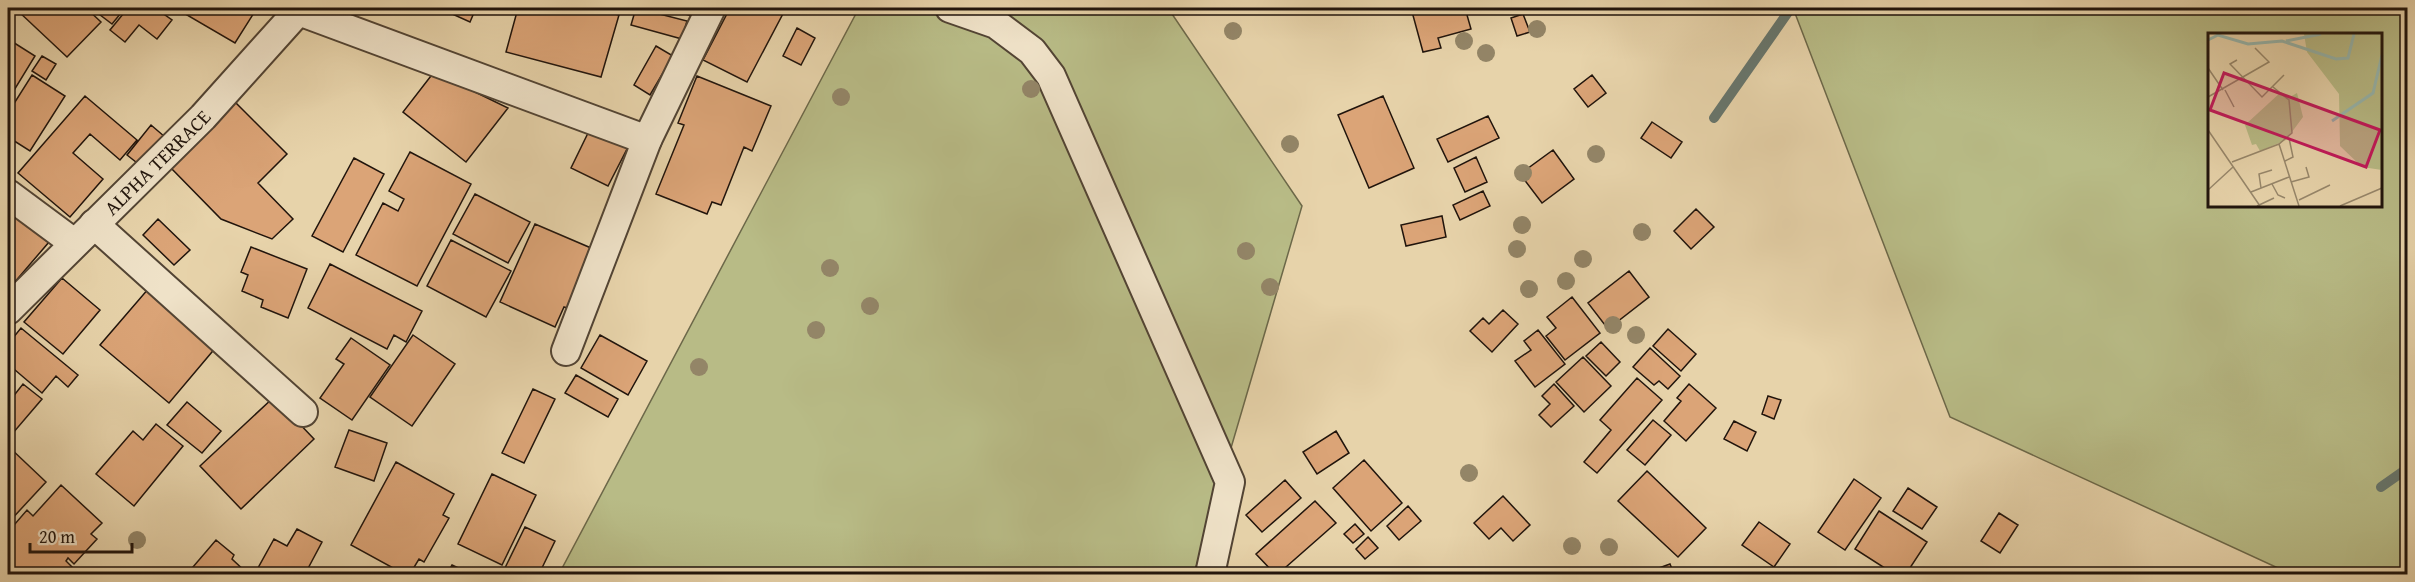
<svg xmlns="http://www.w3.org/2000/svg" width="2415" height="582" viewBox="0 0 2415 582" font-family="'Gentium Book Plus',serif">
  <style>
    .green { fill: #b8bb86; stroke: #6c6849; stroke-width: 1.5; fill-rule: evenodd }
    .lines { fill: none; stroke-linecap: round; stroke-linejoin: round }
    .stream { stroke: #67766d; stroke-width: 10 }
    .building { fill: #dba477; stroke: #20140c; stroke-width: 1.5 }
    .minor-casing { stroke: #524434; stroke-width: 32 }
    .minor { stroke: #efe2c8; stroke-width: 28 }
    .tree { fill: #938567 }
    .labels { text-anchor: middle; stroke-width: 4.5; stroke-linejoin: round; paint-order: stroke }
    .street-label { font-size: 20px; fill: #20140c; stroke: #efe2c8 }
    .inset-river { fill: none; stroke: #97b7ae; stroke-width: 3 }
    .inset-road { fill: none; stroke: #97876b; stroke-width: 1.5 }
    .view { fill: #c2185b; fill-opacity: 0.15; stroke: #c2185b; stroke-width: 3 }
    .inset-edge { fill: none; stroke: #20140c; stroke-width: 3 }
  </style>
  <rect width="100%" height="100%" fill="#e7d3aa"/>
  <filter id="stains"><feTurbulence type="fractalNoise" baseFrequency=".00333" numOctaves="4"/><feColorMatrix values="0 0 0 0 .2 0 0 0 0 .09 0 0 0 0 .02 0 0 0 .5 -.17"/></filter>
  <radialGradient id="worn" r=".72"><stop offset=".6" stop-color="#630" stop-opacity="0"/><stop offset="1" stop-color="#630" stop-opacity=".3"/></radialGradient>
  <!-- green -->
  <path class="green" d="M859,8H1168L1302,206L1194,574H559Z
    M1793,8H2407V574H2291L1950,417ZM2210,34H2380V206H2210Z"/>
  <g class="lines">
    <!-- stream -->
    <path class="stream" d="M1714,118L1791,8
      M2381,487L2408,468"/>
  </g>
  <!-- building -->
  <path class="building" d="M8,8H86L101,22L67,57L18,11L12,17L8,13Z
    M91,8H115L121,13L112,24Z
    M128,8H155L172,20L157,39L139,25L125,42L110,30Z
    M175,8H257L235,43Z
    M439,8H476L470,22Z
    M518,8H592L619,15L601,77L506,52Z
    M636,8L687,21L682,39L631,25Z
    M662,8H695L693,16Z
    M730,8H786L747,82L703,60Z
    M1411,8H1465L1471,29L1438,38L1441,48L1423,52Z
    M1523,14L1530,32L1517,36L1511,18Z
    M797,28L815,38L801,65L783,56Z
    M8,39L35,56L13,92L8,89Z
    M656,46L673,56L650,95L634,85Z
    M42,56L56,64L46,80L32,71Z
    M434,72L508,108L466,162L403,112Z
    M32,75L65,96L30,151L8,137V113Z
    M1592,75L1606,93L1588,107L1574,89Z
    M697,76L771,106L752,151L744,147L721,205L712,202L707,214L656,194L684,125L678,123Z
    M85,96L137,140L120,160L90,134L73,153L103,179L70,217L18,173Z
    M1383,96L1414,168L1369,188L1338,115Z
    M235,102L287,154L258,183L293,219L272,239L221,219L170,167Z
    M1488,116L1499,138L1448,162L1437,139Z
    M1652,122L1682,142L1671,158L1641,138Z
    M151,125L165,137L141,166L127,155Z
    M590,129L628,147L608,186L571,168Z
    M1553,150L1574,179L1542,203L1520,174Z
    M410,152L471,184L417,286L356,255L383,203L398,211L404,199L389,191Z
    M1476,157L1487,182L1465,192L1454,168Z
    M354,158L384,174L343,252L312,236Z
    M1483,191L1490,206L1460,220L1453,205Z
    M475,194L530,222L508,263L453,234Z
    M8,209L49,242L8,290Z
    M1696,209L1714,227L1691,249L1674,231Z
    M1442,216L1446,237L1406,246L1401,225Z
    M158,219L190,250L174,265L143,235Z
    M535,224L591,248L585,260L591,263L570,309L564,307L555,327L500,302Z
    M451,240L511,271L486,317L427,286Z
    M251,247L307,269L288,318L261,307L263,300L242,291L248,275L241,272Z
    M330,264L422,311L406,342L394,335L387,349L308,308Z
    M1629,271L1649,297L1608,329L1588,303Z
    M62,278L100,310L63,354L24,322Z
    M149,288L217,346L169,403L100,345Z
    M1572,297L1600,333L1565,360L1546,336L1556,328L1547,317Z
    M1503,310L1518,324L1492,352L1470,331L1483,318L1489,324Z
    M21,328L78,375L68,387L56,376L42,393L8,364V344Z
    M1668,329L1696,354L1681,371L1653,346Z
    M1538,330L1565,364L1535,387L1515,361L1531,350L1524,341Z
    M413,335L455,364L412,426L370,397Z
    M600,335L647,361L628,395L581,368Z
    M351,338L390,365L352,420L320,398L344,364L336,359Z
    M1601,342L1620,362L1606,376L1586,356Z
    M1650,348L1680,376L1668,389L1659,381L1654,385L1633,367Z
    M1583,357L1611,386L1584,412L1556,382Z
    M576,375L618,399L608,417L565,393Z
    M1637,378L1662,400L1597,473L1584,462L1611,430L1600,420Z
    M23,384L42,399L13,433L8,428V403Z
    M1554,384L1574,406L1551,427L1539,415L1550,404L1542,396Z
    M1689,384L1716,408L1686,441L1664,421L1681,401L1677,398Z
    M533,389L555,399L524,463L502,453Z
    M1768,396L1781,400L1774,419L1762,414Z
    M274,397L314,439L241,509L200,466Z
    M187,402L221,431L202,453L167,425Z
    M1653,420L1671,435L1645,465L1627,450Z
    M1734,421L1756,432L1747,451L1724,439Z
    M156,424L183,446L134,506L96,474L133,431L143,440Z
    M349,430L387,443L374,481L335,467Z
    M1336,431L1349,453L1317,474L1303,452Z
    M8,446L46,482L8,523Z
    M1364,460L1402,503L1371,531L1333,488Z
    M396,462L454,494L443,515L449,518L424,562L419,559L410,574H404L351,545Z
    M1647,471L1706,528L1678,557L1618,501Z
    M492,474L536,495L502,565L458,544Z
    M1854,479L1881,498L1845,550L1818,532Z
    M1285,480L1301,498L1262,532L1246,515Z
    M61,485L102,523L91,534L97,539L74,564L68,558L66,561L79,574H20L8,563V532L27,510L33,516Z
    M1908,488L1937,507L1922,529L1893,511Z
    M1503,496L1530,525L1513,541L1501,528L1489,539L1474,523Z
    M1315,501L1336,523L1278,574H1275L1256,554Z
    M1408,506L1421,521L1399,540L1387,526Z
    M1879,511L1927,542L1906,574H1894L1855,549Z
    M1999,513L2018,525L2000,553L1981,541Z
    M1759,522L1790,544L1774,567L1742,545Z
    M1355,524L1364,534L1353,543L1344,534Z
    M525,527L555,541L539,574H502Z
    M297,529L322,542L305,574H272L258,568L274,539L287,546Z
    M1368,537L1378,548L1365,559L1356,549Z
    M216,540L234,555L232,559L248,574H187Z
    M1670,564L1674,574H1649L1648,572Z
    M452,565L471,574H447Z"/>
  <g class="lines">
    <defs>
      <g id="minor">
        <path d="M291,8L647,140L711,8"/>
        <path d="M950,8L996,24L1032,51L1051,76L1230,482L1210,574"/>
        <path d="M8,194L74,243"/>
        <path d="M94,224L303,412"/>
        <path id="s1" d="M8,310L203,117L301,8"/>
        <path d="M566,351L647,140"/>
      </g>
    </defs>
    <!-- minor casing -->
    <use href="#minor" class="minor-casing"/>
    <!-- minor -->
    <use href="#minor" class="minor"/>
  </g>
  <!-- trees -->
  <g class="tree">
    <circle cx="1537" cy="29" r="9"/>
    <circle cx="1233" cy="31" r="9"/>
    <circle cx="1464" cy="41" r="9"/>
    <circle cx="1486" cy="53" r="9"/>
    <circle cx="1031" cy="89" r="9"/>
    <circle cx="841" cy="97" r="9"/>
    <circle cx="1290" cy="144" r="9"/>
    <circle cx="1596" cy="154" r="9"/>
    <circle cx="1523" cy="173" r="9"/>
    <circle cx="1522" cy="225" r="9"/>
    <circle cx="1642" cy="232" r="9"/>
    <circle cx="1517" cy="249" r="9"/>
    <circle cx="1246" cy="251" r="9"/>
    <circle cx="1583" cy="259" r="9"/>
    <circle cx="830" cy="268" r="9"/>
    <circle cx="1566" cy="281" r="9"/>
    <circle cx="1270" cy="287" r="9"/>
    <circle cx="1529" cy="289" r="9"/>
    <circle cx="870" cy="306" r="9"/>
    <circle cx="1613" cy="325" r="9"/>
    <circle cx="816" cy="330" r="9"/>
    <circle cx="1636" cy="335" r="9"/>
    <circle cx="699" cy="367" r="9"/>
    <circle cx="1469" cy="473" r="9"/>
    <circle cx="137" cy="540" r="9"/>
    <circle cx="1572" cy="546" r="9"/>
    <circle cx="1609" cy="547" r="9"/>
  </g>
  <g class="labels">
    <!-- street labels -->
    <g class="street-label">
      <text dy="7" stroke="none"><textPath href="#s1" startOffset="210">ALPHA TERRACE</textPath></text>
    </g>
  </g>
  <!-- overview -->
  <g transform="translate(2208 33)">
    <rect width="174" height="174" fill="#e7d3aa"/>
    <path d="M96,1H174V137L154,134L132,113L131,61L99,19ZM73,59L82,64L89,60L95,84L78,107L52,118L48,111L44,112L37,92Z" fill="#b8bb86"/>
    <path class="inset-river" d="M0,7L10,2L40,11L74,8L128,26L140,25L146,1M78,8L113,1M124,88L165,60L174,22"/>
    <path class="inset-road" d="M29,27L22,31L54,64L76,42M0,35L15,57M17,57L26,74M0,64L61,29L47,15M0,97L52,173M71,111L91,173M77,128L85,124L81,105M24,129L71,111L84,100L81,67L65,54M83,149L101,144L98,134M64,151L70,162L77,165M53,155L51,141L64,137M0,157L25,134M43,159L81,144M91,167L122,152M49,173L66,165M132,173L174,155"/>
    <path class="view" d="M16,40L172,97L158,134L2,77Z"/>
    <rect width="174" height="174" class="inset-edge"/>
  </g>
  <!-- margin -->
  <rect width="2415" height="582" fill="none" stroke="#e7d3aa" stroke-width="30"/>
  <rect x="9" y="9" width="2397" height="564" fill="none" stroke="#20140c" stroke-width="3"/>
  <rect x="15" y="15" width="2385" height="552" fill="none" stroke="#20140c" stroke-width="1.5"/>
  <!-- scale -->
  <path d="M30 543v9h102v-9" fill="none" stroke="#20140c" stroke-width="3"/>
  <text x="39" y="543" font-size="18" fill="#20140c" stroke="#efe2c8" stroke-width="4.5" paint-order="stroke">20 m</text>
  <rect width="100%" height="100%" filter="url(#stains)"/>
  <rect width="100%" height="100%" fill="url(#worn)"/>
</svg>
